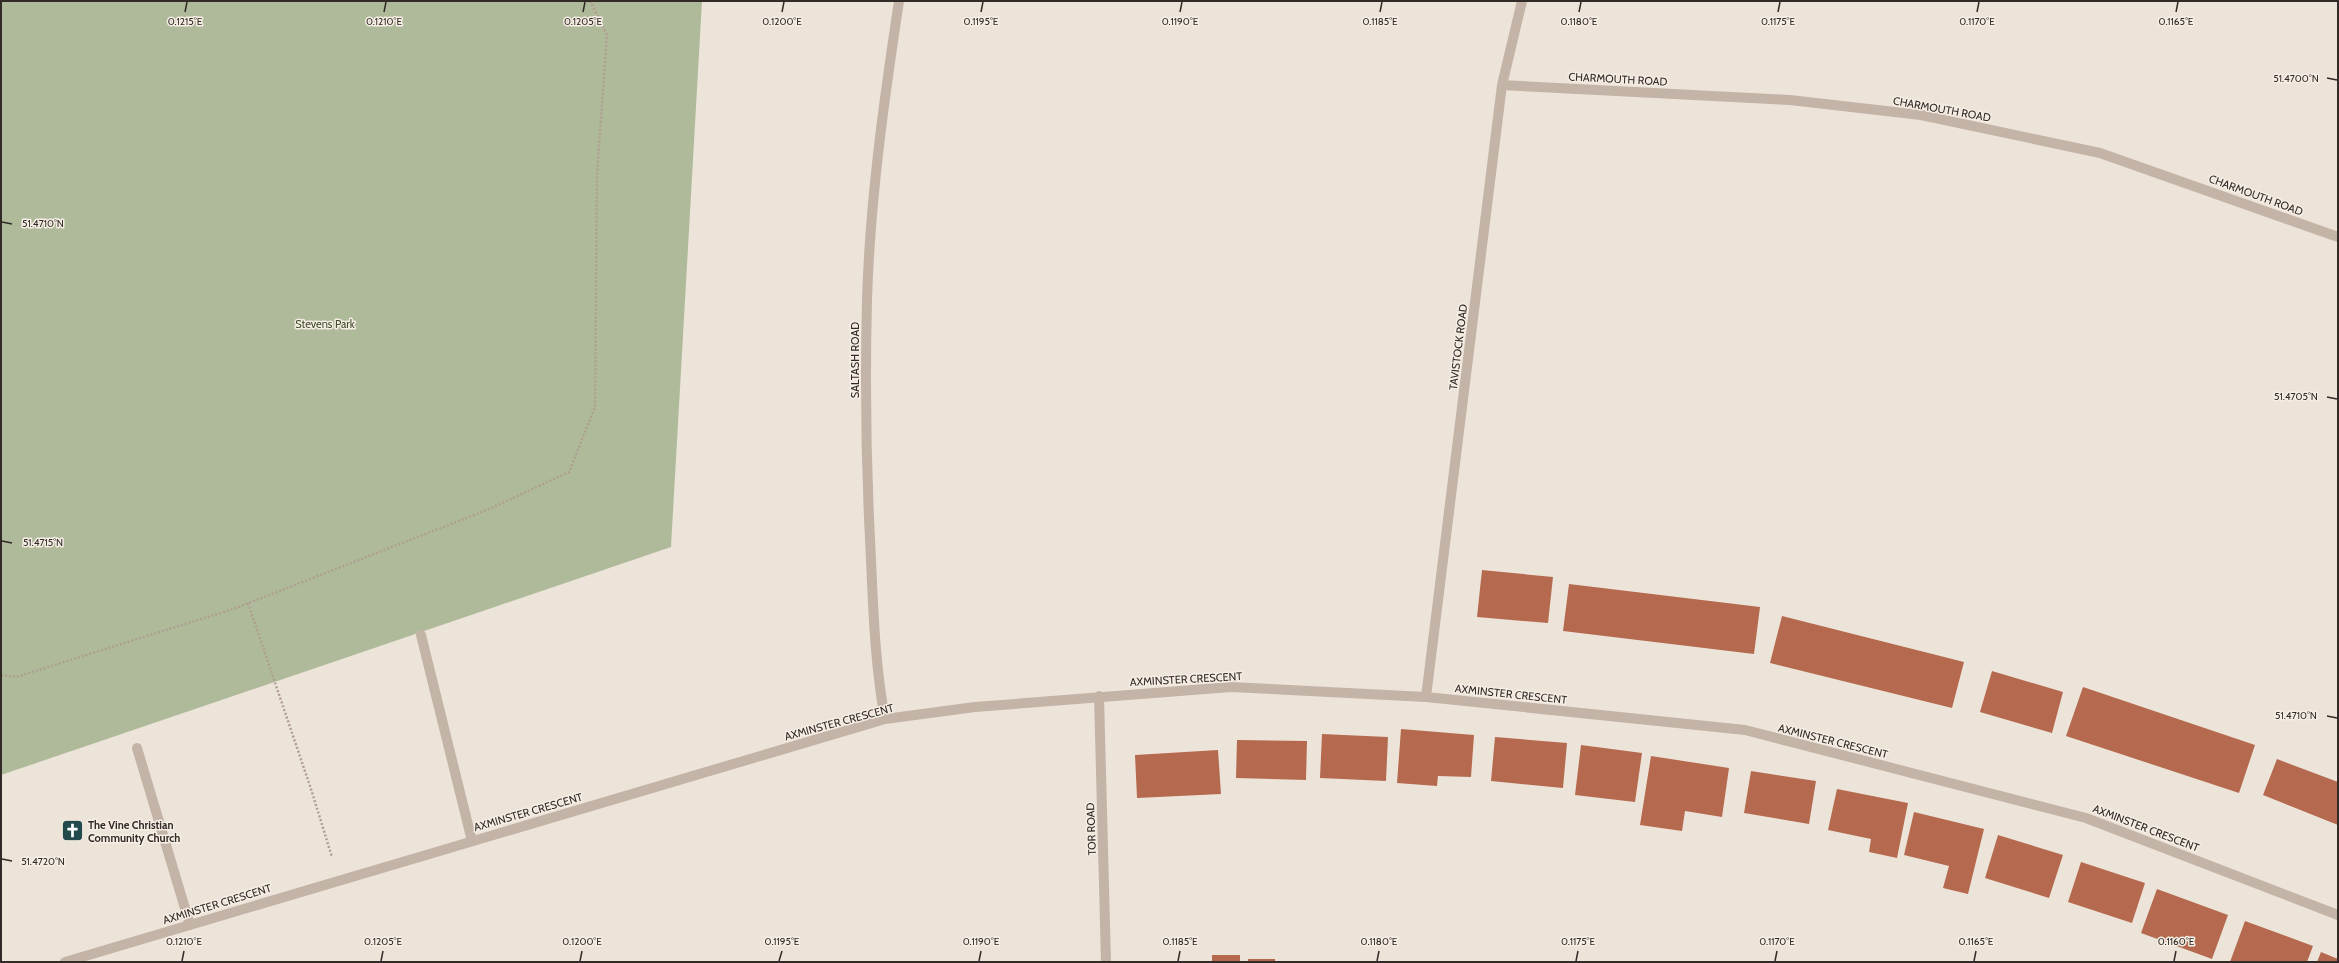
<svg xmlns="http://www.w3.org/2000/svg" width="2339" height="963" viewBox="0 0 2339 963" font-family="Cabin,sans-serif">
  <style>
    .green { fill: #afba9b }
    .building { fill: #b56a4f }
    .lines { fill: none; stroke-linecap: round; stroke-linejoin: round }
    .path { stroke: #af9f91; stroke-width: 2.5; stroke-dasharray: 2 2; stroke-linecap: butt }
    .lane { stroke: #c3b4a7; stroke-width: 10 }
    .street { stroke: #c3b4a7; stroke-width: 10 }
    .ticks { fill: none; stroke: #312a26; stroke-width: 1.5 }
    .labels { text-anchor: middle; stroke-width: 3; stroke-linejoin: round; paint-order: stroke }
    .street-label { font-size: 11px; fill: #312a26; stroke: #f6eee4 }
    .park-label { font-size: 11px; fill: #404c2d; stroke: #f6eee4 }
    .poi-label { font-size: 11px; font-weight: bold; fill: #312a26; stroke: #f6eee4; text-anchor: start }
    .ticks-label { font-size: 10px; text-anchor: middle; fill: #312a26; stroke: #f6eee4; stroke-width: 3; stroke-linejoin: round; paint-order: stroke }
  </style>
  <rect width="100%" height="100%" fill="#ede4d9"/>
  <!-- green -->
  <path class="green" d="M1,1H702L671,547L1,775Z"/>
  <!-- building -->
  <path class="building" d="M1482,570L1553,577L1548,623L1477,617Z
    M1569,584L1760,607L1754,654L1563,631Z
    M1782,616L1964,662L1952,708L1770,663Z
    M1992,671L2063,692L2052,733L1980,712Z
    M2083,687L2255,745L2239,793L2066,736Z
    M1401,729L1474,735L1471,777L1438,776L1437,786L1397,783Z
    M1322,734L1388,737L1386,781L1320,778Z
    M1495,737L1567,743L1563,788L1491,781Z
    M1237,740L1307,741L1306,780L1236,778Z
    M1581,745L1642,753L1635,802L1575,795Z
    M1218,750L1221,794L1137,798L1135,755Z
    M1651,756L1729,768L1722,817L1685,811L1682,831L1640,825Z
    M2277,759L2338,782V825L2263,795Z
    M1751,771L1816,781L1809,824L1744,813Z
    M1837,789L1908,803L1897,858L1869,852L1871,839L1828,830Z
    M1914,812L1984,829L1968,894L1943,888L1949,866L1904,855Z
    M1998,835L2063,855L2049,898L1985,878Z
    M2081,862L2145,883L2132,923L2068,902Z
    M2157,889L2228,915L2212,959L2141,933Z
    M2245,921L2313,946L2307,962H2230Z
    M2321,952L2338,959V962H2317Z
    M1212,955H1240V962H1212Z
    M1248,959H1275V962H1248Z"/>
  <g class="lines">
    <!-- path -->
    <path class="path" d="M248,603L311,789L332,857
      M1,675L16,677L233,609L487,510L569,472L595,407L597,174L607,35L590,1"/>
    <!-- lane -->
    <path class="lane" d="M421,635L472,841
      M137,748L190,925"/>
    <!-- street -->
    <path class="street" d="M1502,85L1790,100L1921,115L2100,153L2338,237
      M1099,696L1106,962
      M1426,697L1502,85L1522,1
      M885,719C874,660 873,599 870,539C866,460 865,379 867,300C870,200 884,100 899,1
      M65,962L885,719L975,707L1231,687L1426,697L1745,730L2086,818L2338,915"/>
  </g>
  <!-- ticks -->
  <path class="ticks" d="M185,12L187,2M384,12L386,2M583,12L585,2M782,12L784,2M981,12L983,2M1180,12L1182,2M1380,12L1382,2M1579,12L1581,2M1778,12L1780,2M1977,12L1979,2M2176,12L2178,2M2327,78L2337,80M2,222L12,224M2327,397L2337,399M2,541L12,543M2327,716L2337,718M2,859L12,861M182,961L184,951M381,961L383,951M580,961L582,951M779,961L782,951M979,961L981,951M1178,961L1180,951M1377,961L1379,951M1576,961L1578,951M1775,961L1777,951M1974,961L1976,951M2174,961L2176,951"/>
  <!-- icons -->
  <defs>
    <symbol id="church-square" viewBox="-11 -11 22 22"><rect x="-9" y="-9" width="18" height="18" rx="4" fill="#22494c" stroke="#f6eee4"/><path d="M-1.2-6h2.4v3.5h3.3v2.4h-3.3V6h-2.4V-.1h-3.3v-2.4h3.3Z" fill="#fff"/></symbol>
  </defs>
  <g fill-rule="evenodd">
    <use href="#church-square" x="60" y="818" width="25" height="25"/>
  </g>
  <g class="labels">
    <!-- street labels -->
    <g class="street-label">
      <text transform="translate(1618 79) rotate(3)" y="4">CHARMOUTH ROAD</text>
      <text transform="translate(1942 109) rotate(10)" y="4">CHARMOUTH ROAD</text>
      <text transform="translate(2256 195) rotate(20)" y="4">CHARMOUTH ROAD</text>
      <text transform="translate(1458 347) rotate(-83)" y="4">TAVISTOCK ROAD</text>
      <text transform="translate(855 360) rotate(-90)" y="4">SALTASH ROAD</text>
      <text transform="translate(1186 679) rotate(-3)" y="4">AXMINSTER CRESCENT</text>
      <text transform="translate(1511 694) rotate(6)" y="4">AXMINSTER CRESCENT</text>
      <text transform="translate(839 722) rotate(-15)" y="4">AXMINSTER CRESCENT</text>
      <text transform="translate(1833 741) rotate(14)" y="4">AXMINSTER CRESCENT</text>
      <text transform="translate(528 812) rotate(-16)" y="4">AXMINSTER CRESCENT</text>
      <text transform="translate(2146 828) rotate(21)" y="4">AXMINSTER CRESCENT</text>
      <text transform="translate(1091 829) rotate(-92)" y="4">TOR ROAD</text>
      <text transform="translate(217 904) rotate(-17)" y="4">AXMINSTER CRESCENT</text>
    </g>
    <!-- park labels -->
    <g class="park-label">
      <text x="325" y="328">Stevens Park</text>
    </g>
    <!-- poi labels -->
    <g class="poi-label">
      <text x="88" y="829">The Vine Christian<tspan x="88" dy="13">Community Church</tspan></text>
    </g>
  </g>
  <g class="ticks-label">
    <text x="185" y="25">0.1215°E</text>
    <text x="384" y="25">0.1210°E</text>
    <text x="583" y="25">0.1205°E</text>
    <text x="782" y="25">0.1200°E</text>
    <text x="981" y="25">0.1195°E</text>
    <text x="1180" y="25">0.1190°E</text>
    <text x="1380" y="25">0.1185°E</text>
    <text x="1579" y="25">0.1180°E</text>
    <text x="1778" y="25">0.1175°E</text>
    <text x="1977" y="25">0.1170°E</text>
    <text x="2176" y="25">0.1165°E</text>
    <text x="2296" y="82">51.4700°N</text>
    <text x="43" y="227">51.4710°N</text>
    <text x="2296" y="400">51.4705°N</text>
    <text x="43" y="546">51.4715°N</text>
    <text x="2296" y="719">51.4710°N</text>
    <text x="43" y="865">51.4720°N</text>
    <text x="184" y="945">0.1210°E</text>
    <text x="383" y="945">0.1205°E</text>
    <text x="582" y="945">0.1200°E</text>
    <text x="782" y="945">0.1195°E</text>
    <text x="981" y="945">0.1190°E</text>
    <text x="1180" y="945">0.1185°E</text>
    <text x="1379" y="945">0.1180°E</text>
    <text x="1578" y="945">0.1175°E</text>
    <text x="1777" y="945">0.1170°E</text>
    <text x="1976" y="945">0.1165°E</text>
    <text x="2176" y="945">0.1160°E</text>
  </g>
  <!-- border -->
  <rect width="2339" height="963" fill="none" stroke="#312a26" stroke-width="4"/>
</svg>
